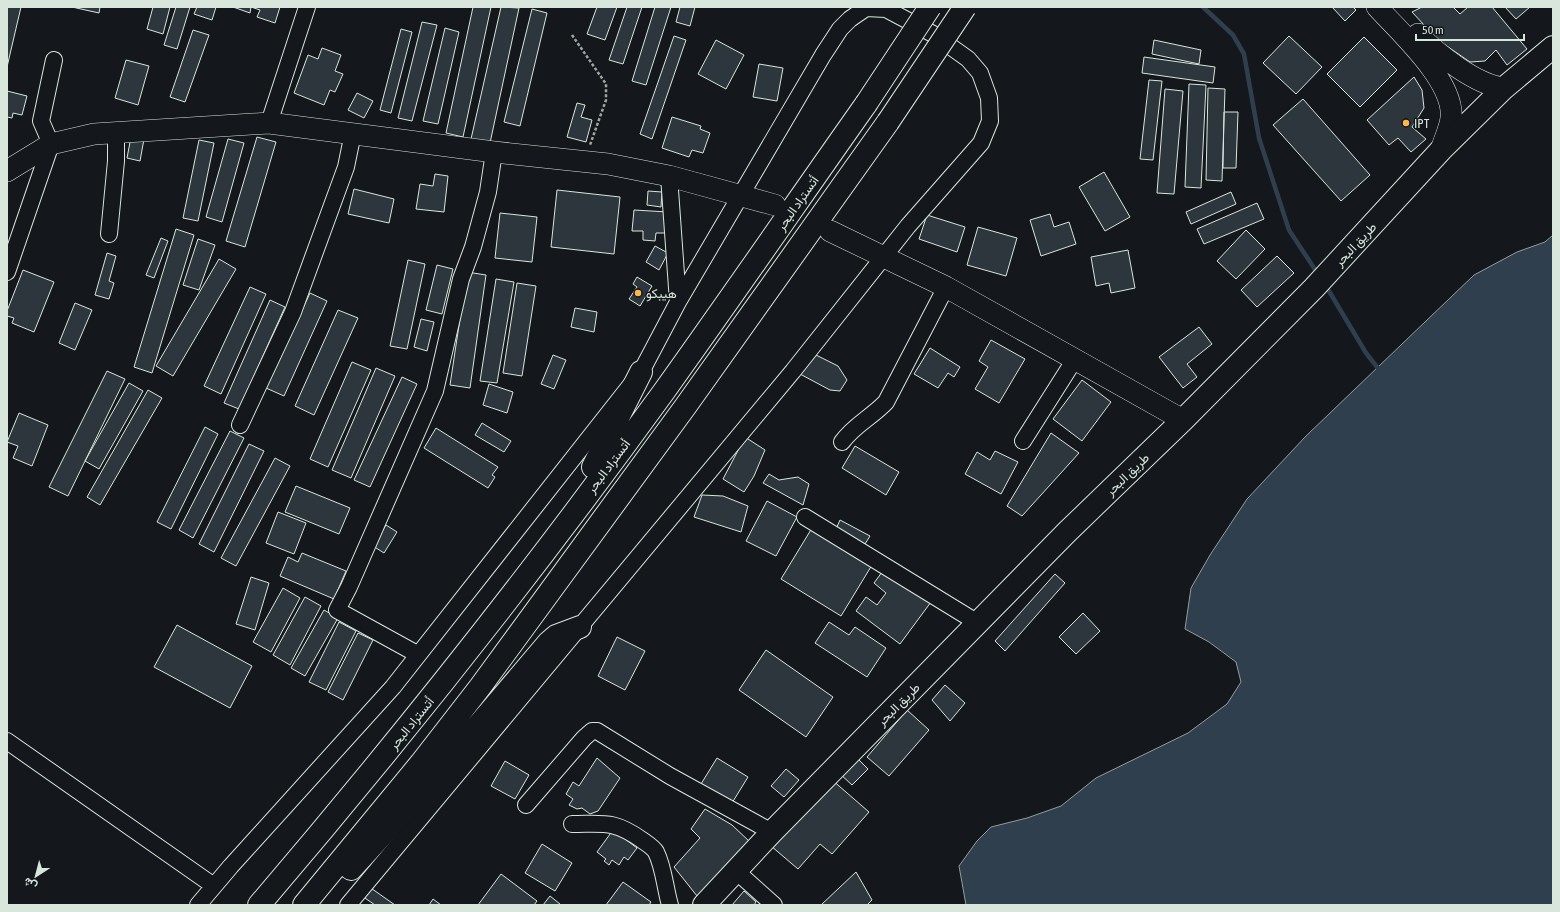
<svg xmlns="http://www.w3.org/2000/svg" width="1560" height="912" viewBox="0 0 1560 912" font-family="'Asap Condensed',Vazirmatn,sans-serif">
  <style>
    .water { fill: #2f3f4d; stroke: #939e99 }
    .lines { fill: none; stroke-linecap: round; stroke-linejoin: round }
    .stream { stroke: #2f3f4d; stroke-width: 4.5 }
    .building { fill: #2c363c; stroke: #d8e6dc }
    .minor-casing { stroke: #d8e6dc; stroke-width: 18 }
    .major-casing { stroke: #d8e6dc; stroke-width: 22 }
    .highway-casing { stroke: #d8e6dc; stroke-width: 24 }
    .path { stroke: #9da8a2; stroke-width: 2.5; stroke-dasharray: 3 2; stroke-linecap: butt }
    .minor { stroke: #14181c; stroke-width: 16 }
    .major { stroke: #14181c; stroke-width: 21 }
    .highway { stroke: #14181c; stroke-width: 22 }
    .highway-bridge-casing { stroke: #d8e6dc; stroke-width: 24; stroke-linecap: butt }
    .highway-bridge { stroke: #14181c; stroke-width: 22 }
    .poi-dot { fill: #ffb74d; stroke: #14181c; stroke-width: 1.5 }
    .labels { text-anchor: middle; stroke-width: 3; stroke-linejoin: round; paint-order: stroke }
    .poi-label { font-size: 13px; fill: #d8e6dc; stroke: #14181c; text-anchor: start }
    .street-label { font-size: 13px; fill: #d8e6dc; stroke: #14181c }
  </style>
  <rect width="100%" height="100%" fill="#14181c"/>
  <!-- water -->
  <path class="water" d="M1553,235V905H966L959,866L977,841L991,827L1027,818L1061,806L1096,778L1188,733L1227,704L1241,682L1236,662L1209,642L1185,629L1191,588L1210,555L1247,499L1306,436L1474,275L1517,252L1545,242Z"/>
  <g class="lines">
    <!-- stream -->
    <path class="stream" d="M1203,7L1233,35L1244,54L1259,138L1289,230L1318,274
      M1326,286L1366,353L1377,367"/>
  </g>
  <!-- building -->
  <path class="building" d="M7,7H21L7,67Z
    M72,7H100L99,13Z
    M153,7H170L163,34L147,29Z
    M176,7H190L177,49L164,45Z
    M197,7H216L212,20L194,14Z
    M233,7H280L275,23L257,17L260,10L251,7L250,13Z
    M473,7H491L463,137L446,133Z
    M501,7L519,8L490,143L471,139Z
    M597,7H617L605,40L587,34Z
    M627,7H642L623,64L609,60Z
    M655,7H671L646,85L632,81Z
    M680,7H695L690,26L676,22Z
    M1332,7H1353L1356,10L1345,21Z
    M1422,7H1453L1460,14L1468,7H1492L1527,49L1507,65L1496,50L1485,61L1470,62L1438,40L1412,12Z
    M1505,7H1530L1516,19Z
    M532,9L547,13L520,126L504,122Z
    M422,22L437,25L412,121L398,118Z
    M445,28L459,32L438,124L423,121Z
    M401,29L412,32L391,113L380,110Z
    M193,30L209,35L185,102L170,97Z
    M674,36L686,40L652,139L640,134Z
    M1289,36L1322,67L1296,94L1263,63Z
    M1364,37L1397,70L1360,107L1327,74Z
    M716,40L744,55L726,89L698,74Z
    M1154,40L1201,50L1199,64L1152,54Z
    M322,48L341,55L335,71L343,74L335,92L330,90L324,105L294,93L308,55L318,59Z
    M1144,57L1215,67L1213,83L1142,73Z
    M126,60L149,66L138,105L115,98Z
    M759,64L783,68L777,101L753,97Z
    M1414,77L1422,90L1424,108L1412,127L1426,139L1411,152L1398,138L1389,145L1367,120Z
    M1149,80L1162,81L1153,160L1140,159Z
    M1189,84L1206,85L1201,188L1185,187Z
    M1208,88L1225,89L1222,181L1206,180Z
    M1165,89L1183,91L1174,194L1157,193Z
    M7,91L27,96L22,115L13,113L12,118L7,117Z
    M357,93L373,101L364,118L348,110Z
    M1303,99L1370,175L1341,201L1273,125Z
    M577,103L585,105L581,117L592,120L586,142L567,137Z
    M1224,112H1238L1236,168H1223Z
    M672,117L701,126L700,129L710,133L703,153L692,150L689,157L662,148Z
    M131,137L144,139L140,161L127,158Z
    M257,137L276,142L245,247L226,241Z
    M228,139L244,143L222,222L206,217Z
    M199,140L214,143L198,221L183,218Z
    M1104,172L1130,217L1105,231L1079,187Z
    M435,174L448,176L444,212L416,209L420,184L433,186Z
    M354,189L394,199L389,223L348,214Z
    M557,190L620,197L614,254L551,247Z
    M648,191L662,192L661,207L647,205Z
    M1231,192L1236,204L1191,224L1186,212Z
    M1257,203L1264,219L1204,244L1197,229Z
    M634,210L668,212L666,233H656L655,241L643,240V231H632Z
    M500,213L537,217L532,262L495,258Z
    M1050,214L1054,227L1069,222L1076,244L1041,256L1030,220Z
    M927,215L965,227L957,252L919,239Z
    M978,227L1017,238L1006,276L967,265Z
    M176,229L194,235L152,373L134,367Z
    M1246,230L1265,249L1236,279L1217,261Z
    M161,238L168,241L154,278L146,275Z
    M198,239L215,245L199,290L183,285Z
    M655,246L668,253L659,270L646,262Z
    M1128,250L1135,288L1111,293L1109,283L1096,286L1091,257Z
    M107,253L116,256L109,281L114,283L109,299L95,295Z
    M1277,256L1294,273L1257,307L1241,290Z
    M219,259L236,269L173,376L156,366Z
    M408,260L425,264L407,349L390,346Z
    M437,265L453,269L442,314L426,310Z
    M23,270L54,282L34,332L12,323L14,318L7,316V311Z
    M467,272L486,275L470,388L450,385Z
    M637,277L652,286L640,306L629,299L637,287L633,284Z
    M496,279L514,282L497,383L480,381Z
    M517,283L536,286L522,376L503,373Z
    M250,287L266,294L221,394L204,386Z
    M310,293L327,301L284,396L266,388Z
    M270,300L285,307L239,409L224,403Z
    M75,303L92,310L75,350L59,343Z
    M575,308L597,312L594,332L571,327Z
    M338,310L358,318L314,415L295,406Z
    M421,319L434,322L427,351L414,347Z
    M1199,327L1212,344L1187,364L1197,377L1183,388L1159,357Z
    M991,340L1025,359L999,403L975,389L988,367L979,361Z
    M930,348L960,367L954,377L948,373L938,388L914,374Z
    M814,354L838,366L847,380L840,391L830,390L800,374Z
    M553,355L566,360L554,389L541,384Z
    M352,362L371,370L328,467L310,459Z
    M376,368L395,376L351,478L332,470Z
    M107,371L125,379L68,496L49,487Z
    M402,377L417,384L370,487L354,480Z
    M1082,380L1111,402L1082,441L1053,419Z
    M129,383L143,391L99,469L85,461Z
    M489,384L513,392L507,413L483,405Z
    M148,390L162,398L100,505L87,497Z
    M19,413L48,425L32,466L13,458L18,446L7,442Z
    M482,423L511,441L504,452L475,435Z
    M205,427L218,434L171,529L157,522Z
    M436,428L498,467L492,475L495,477L488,488L424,448Z
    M230,431L244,438L193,538L179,530Z
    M1051,433L1079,453L1022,516L1007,506Z
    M745,437L765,450L754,476L744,492L723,479Z
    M249,444L264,451L214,552L199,544Z
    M855,446L899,472L886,495L842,468Z
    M995,451L1018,462L1001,494L965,474L977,452L990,460Z
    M275,458L290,466L236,566L221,558Z
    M769,474L779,480L798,477L809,484L803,505L763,483Z
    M296,486L350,508L339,534L285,512Z
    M702,495L723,496L748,506L741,532L694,517Z
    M767,501L797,517L776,556L746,541Z
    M278,512L306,523L294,554L266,543Z
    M840,520L870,536L865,544L836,529Z
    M386,525L397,532L384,553L373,546Z
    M812,528L872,565L841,616L781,579Z
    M302,553L346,571L334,599L280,576L288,557L298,562Z
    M885,568L931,602L900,644L856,611L866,597L877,605L886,593L874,583Z
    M1055,574L1065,583L1005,651L995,641Z
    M251,577L269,583L255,630L236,624Z
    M283,588L300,598L271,652L253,642Z
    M305,597L321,606L290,665L273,655Z
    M324,610L338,618L305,676L291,668Z
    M1083,613L1100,631L1076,654L1059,637Z
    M339,622L356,631L326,690L309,682Z
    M829,622L849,635L855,627L886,648L867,677L815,643Z
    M177,625L252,666L230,708L154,667Z
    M358,633L373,640L343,700L328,692Z
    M617,637L645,651L625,690L598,676Z
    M766,650L833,697L806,737L739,690Z
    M945,685L965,703L950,721L932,700Z
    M907,710L929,730L889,776L867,757Z
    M854,755L868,769L852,785L838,772Z
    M597,758L620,778L598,811L590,814L582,808L577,809L569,805L573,799L566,794L573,782L579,786Z
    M717,758L748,777L732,803L701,784Z
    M505,761L529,775L515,799L491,786Z
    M786,769L799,780L784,797L771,786Z
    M831,779L869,812L832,854L820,844L798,869L771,846Z
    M705,809L732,825L750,842L701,901L674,867L700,838L691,829Z
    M613,830L637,848L628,860L624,857L619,865L612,860L609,865L604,861L606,859L597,852Z
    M542,844L572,863L555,891L525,873Z
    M856,872L872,900L867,905H821Z
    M501,874L537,901L534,905H478Z
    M623,882L651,902L649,905H606Z
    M368,886L395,905H375L362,896Z
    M744,891L756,902L754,905H732Z
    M550,896L560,904L558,905H543Z
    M433,899L441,905H429Z"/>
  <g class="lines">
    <defs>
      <path id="minor" d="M269,123L307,7
        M669,176L678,302
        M109,234L116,161V132
        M7,272L51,144L41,121L54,60
        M240,425L293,312L346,167L353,133
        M1023,441L1075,359
        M842,442C854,425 872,417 886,402L946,287
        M805,517L978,623
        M417,654L337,610L349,587L435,391L461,279L473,247L488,192L494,152
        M7,741L214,886
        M526,805L584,738L592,731H597L670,776L772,832
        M572,824C604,824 614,820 642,840C646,843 653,847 656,852C664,868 665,888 670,905
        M736,871L774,905
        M198,905L231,866L393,687L641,372L678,302L823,55L840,29L850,19L866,8L886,9L933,34L968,59L980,73L989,98L990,121L981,143L908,226L793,371L348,905"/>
      <path id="major" d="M1377,7C1400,32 1455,82 1451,118C1450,128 1444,140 1441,150
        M1418,34C1437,54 1476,85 1504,88
        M7,171L51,144L94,134L269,123L494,152L608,164L669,176L775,205
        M830,231L946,287L1183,420"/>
      <path id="highway" d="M593,467L641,372
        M351,869L424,789L549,642L556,636L580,627
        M259,905C401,739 537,567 665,390C733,295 799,199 866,104
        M304,905L421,763L480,687L685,407L888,122
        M704,905L772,832L1067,532L1183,420L1314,288L1441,150L1504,88L1553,47"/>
    </defs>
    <!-- minor casing -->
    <use href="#minor" class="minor-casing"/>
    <!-- major casing -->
    <use href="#major" class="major-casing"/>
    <!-- highway casing -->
    <use href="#highway" class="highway-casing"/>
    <!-- path -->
    <path class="path" d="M572,35L606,84V100L590,145"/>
    <!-- minor -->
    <use href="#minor" class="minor"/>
    <!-- major -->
    <use href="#major" class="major"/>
    <!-- highway -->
    <use href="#highway" class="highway"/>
    <defs>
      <path id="highway-bridge" d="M866,104L930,7
        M888,122L965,7"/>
    </defs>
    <!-- highway-bridge casing -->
    <use href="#highway-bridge" class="highway-bridge-casing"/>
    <!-- highway-bridge -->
    <use href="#highway-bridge" class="highway-bridge"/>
  </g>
  <!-- markers -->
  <g class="poi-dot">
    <circle cx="1406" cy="123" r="4"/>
    <circle cx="638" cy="293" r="4"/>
  </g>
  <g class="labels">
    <!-- poi labels -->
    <g class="poi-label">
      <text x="1414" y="128">IPT</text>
      <text x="646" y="298">هيبكو</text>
    </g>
    <!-- street labels -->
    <g class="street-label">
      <text transform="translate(797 203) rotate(-55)" y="5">أتستراد البحر</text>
      <text transform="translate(1355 244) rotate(-47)" y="5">طريق البحر</text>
      <text transform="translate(608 466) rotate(-53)" y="5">أتستراد البحر</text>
      <text transform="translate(1127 474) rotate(-44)" y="5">طريق البحر</text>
      <text transform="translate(898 704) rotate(-45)" y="5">طريق البحر</text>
      <text transform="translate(411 723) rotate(-51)" y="5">أتستراد البحر</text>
    </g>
  </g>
  <!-- border -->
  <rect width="1560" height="912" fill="none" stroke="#d8e6dc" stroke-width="16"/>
  <!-- north arrow -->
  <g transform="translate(36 876) rotate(216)" stroke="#14181c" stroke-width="3" paint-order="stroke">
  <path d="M0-3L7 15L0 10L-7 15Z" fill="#d8e6dc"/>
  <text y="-6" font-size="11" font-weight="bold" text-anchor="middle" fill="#d8e6dc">ش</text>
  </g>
  <!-- scale -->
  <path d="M1416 34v6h108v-6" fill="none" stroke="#d8e6dc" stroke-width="2"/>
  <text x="1422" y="34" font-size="12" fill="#d8e6dc" stroke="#14181c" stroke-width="3" paint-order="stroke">50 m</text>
</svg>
